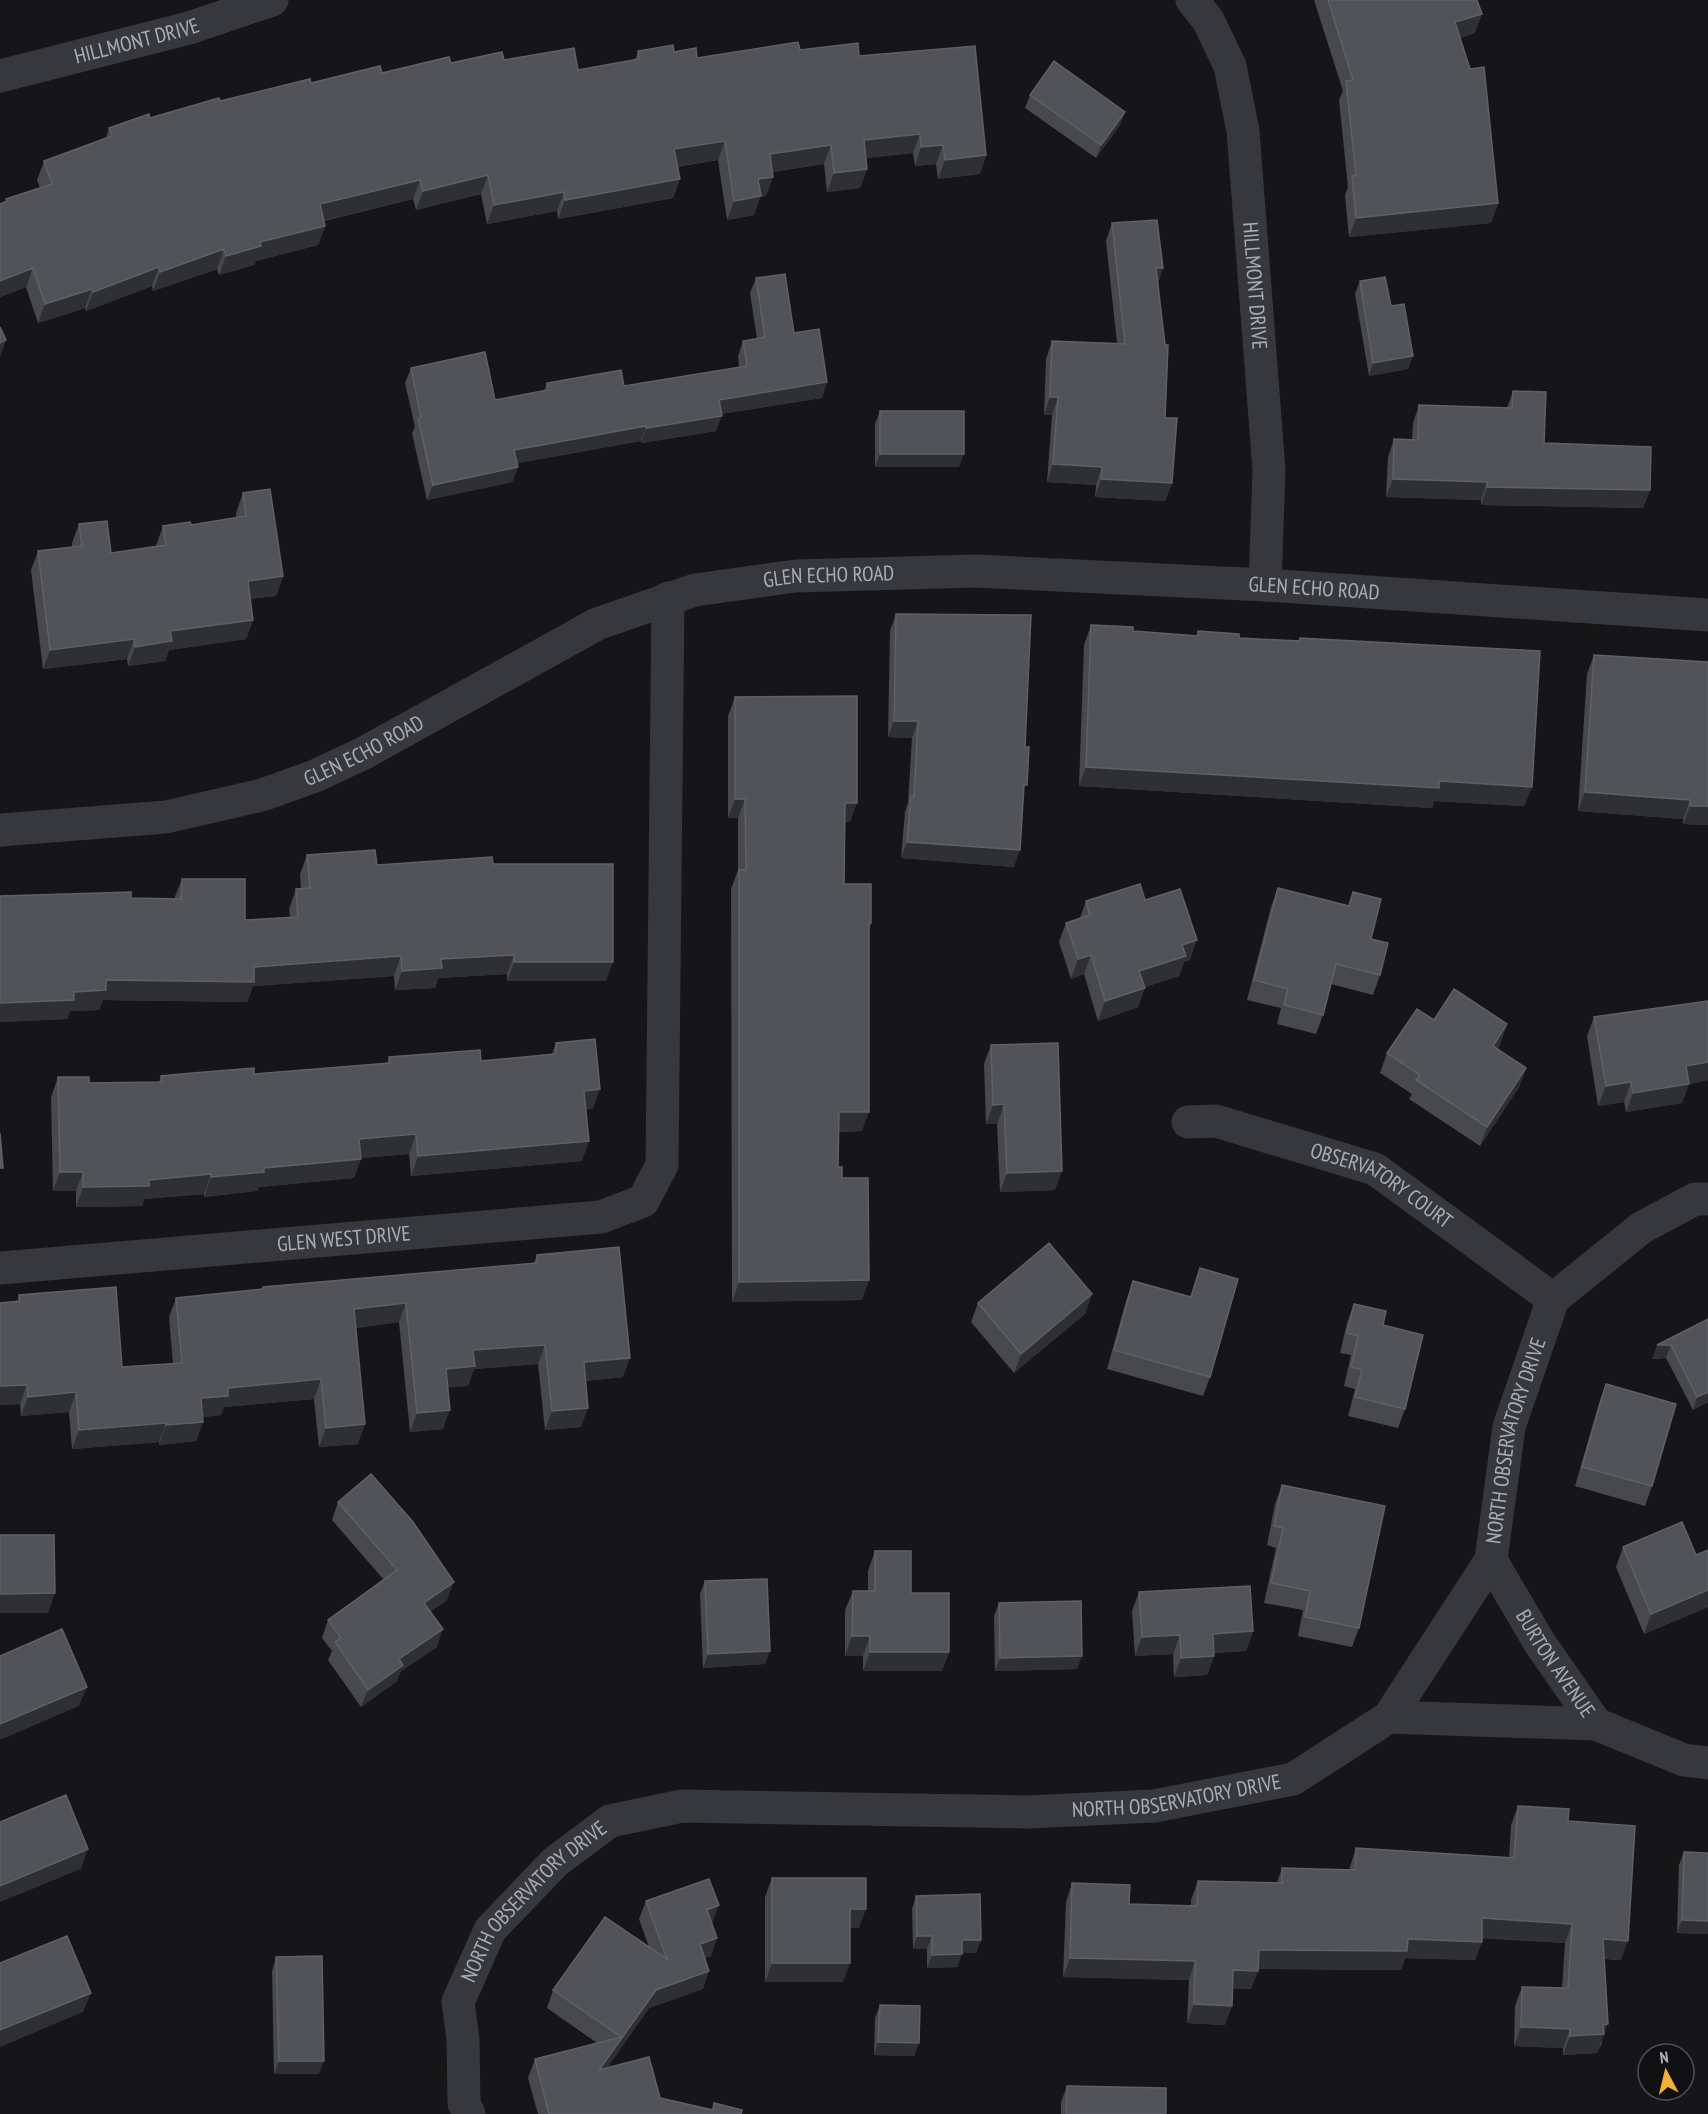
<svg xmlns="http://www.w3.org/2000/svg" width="1708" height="2114" viewBox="0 0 1708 2114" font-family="'PT Sans Narrow',sans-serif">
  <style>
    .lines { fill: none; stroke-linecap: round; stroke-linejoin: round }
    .minor { stroke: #37383d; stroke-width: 33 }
    .wall { fill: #47494d }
    .shaded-wall { fill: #2f3033 }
    .building { fill: #525359; stroke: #5f6168; stroke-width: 1.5 }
    .labels { text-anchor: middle; stroke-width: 4.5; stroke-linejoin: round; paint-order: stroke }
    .street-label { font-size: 21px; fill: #a8adb8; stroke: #111113 }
  </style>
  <rect width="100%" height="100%" fill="#161618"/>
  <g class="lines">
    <!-- minor -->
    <g class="minor">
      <path id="s1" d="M1192,0L1208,20L1230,66L1243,131L1269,470L1265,585"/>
      <path id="s2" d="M0,76L189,28L272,0"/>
      <path id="s3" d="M0,830L166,817L262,795L315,776L364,753L597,624L695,590L796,576L976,571L1265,585L1708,615"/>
      <path id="s4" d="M1188,1122L1216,1121L1375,1169L1553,1299"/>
      <path id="s5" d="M0,1268L601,1217L643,1201L662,1165L668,598"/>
      <path id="s6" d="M1491,1560L1539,1642L1596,1724L1684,1760L1708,1763"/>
      <path d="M1389,1717L1596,1724"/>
      <path id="s7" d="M469,2114L464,2103L463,2039L458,2002L490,1930L555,1862L610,1821L682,1806L1029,1812L1154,1806L1293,1779L1389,1717L1491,1560L1509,1427L1553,1299L1641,1228L1695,1199H1708"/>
    </g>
  </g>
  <!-- wall -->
  <path class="wall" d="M1314,0H1477L1475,33L1460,38L1498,203L1491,223L1349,237L1345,195L1348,187L1339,100L1343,91Z
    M800,50L859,56L986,155L980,174L938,179L936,164L915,166L913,153L866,158L867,169L860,188L827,192L824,164L772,172L773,177L766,196L760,197L754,215L727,220L718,160L677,167L680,179L673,198L558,219L557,211L487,224L481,194L416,210L413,199L324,221L325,226L318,245L256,261L254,265L219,275L217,269L153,291L152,286L86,311L85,308L38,323L26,287L0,297V204L5,202L6,199L40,188L37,180L44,161L106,138L109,128L220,101L311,83L451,63L504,60L578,70L635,60L638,51L674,52L697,58Z
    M1030,95L1125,112L1120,125L1096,158L1025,108Z
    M1112,223L1163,268L1158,283L1165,418L1172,483L1165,501L1095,497L1096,485L1047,482L1052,415H1044L1046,359L1052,341L1117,343L1106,241Z
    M756,278L827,382L822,398L721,414L716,431L641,443V441L517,463L518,467L512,482L427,500L412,433L415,427L405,383L411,368L495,400L544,391L547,383L624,386L739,367L738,356L743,341L757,339L750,293Z
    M1360,281L1391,306L1413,356L1408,369L1369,376L1355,294Z
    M1513,391L1544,443L1650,490L1643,508L1481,505V500L1386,497L1388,457L1394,439L1412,440L1413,423L1419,405L1507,408Z
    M880,411L959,467H875V424Z
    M243,493L283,576L276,596L250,599L253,620L246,639L169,650L165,661L128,666L127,659L43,669L31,570L38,551L72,547V543L79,524L111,553L156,546L163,526L191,525L236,518V513Z
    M896,614L1024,794L1014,867L901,858L905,812L908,803L912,738L888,737L890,631Z
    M1091,625L1133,631L1196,636L1198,631L1239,638L1298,641L1300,638L1532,787L1524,806L1434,801L1432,808L1079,786L1084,645Z
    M1594,655L1708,662V825L1683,824V819L1578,811L1587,674Z
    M735,697L850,822H845L844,884L871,923L869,930L862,1131L838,1132V1167L842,1178L862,1300L732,1302L731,889L738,870V818H728V716Z
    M307,855L377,865L493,864L606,981H507V974L438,978L435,988L395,990L394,976L253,986L247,1002L103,1000L99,1010L70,1011L67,1019L0,1022V896L174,899L182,879L245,920L290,917L289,909L296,889H301L300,874Z
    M1278,888L1348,906L1353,892L1371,939L1380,975L1373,995L1331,984L1323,1015L1316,1034L1277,1024L1281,1008L1247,1000L1271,907Z
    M1145,900L1190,960L1184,962L1179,976L1145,987L1138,1007L1098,1021L1084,974L1071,979L1059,942L1066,923L1080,918L1086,901Z
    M1708,1001V1080L1689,1084L1682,1103L1626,1112L1624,1102L1598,1106L1587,1036L1594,1017Z
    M1434,1020L1507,1024L1500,1044L1497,1049L1526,1068L1519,1087L1480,1146L1409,1099L1412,1094L1380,1073L1387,1053Z
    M556,1043L593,1109H586L582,1161L411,1176L409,1154L361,1158L354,1178L259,1187L257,1191L204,1197V1194L144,1199L142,1206L76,1207V1191H53L51,1097L58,1077L89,1083L159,1082L161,1076L254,1074L387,1063L389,1057L481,1061L552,1054Z
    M991,1045L1055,1190L1000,1192L997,1124H986L984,1064Z
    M537,1255L623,1377L585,1381L581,1427L545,1430L538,1364L474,1369L468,1386L448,1387L443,1429L410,1432L399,1322L356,1328L358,1444L319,1447L314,1399L224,1407L221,1415L203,1417V1422L196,1441L159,1445V1442L72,1449L69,1412L21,1416L20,1404L0,1405V1303L17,1302L19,1295L122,1367L173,1364L169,1317L176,1298L262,1289L263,1287L534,1263Z
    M1200,1268L1210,1377L1203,1396L1107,1369L1126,1301L1133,1281L1190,1297Z
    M1092,1294L1085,1314L1014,1373L971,1322L978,1303Z
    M1354,1304L1383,1325L1405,1409L1398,1428L1348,1416L1355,1389L1344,1386L1351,1355L1340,1353L1347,1323Z
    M1708,1319V1402L1693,1410L1666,1358L1652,1359Z
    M1606,1384L1652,1486L1645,1506L1575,1486L1599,1403Z
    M1282,1485L1359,1628L1352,1647L1298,1636L1303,1610L1264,1603L1276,1548L1267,1545L1275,1504Z
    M338,1502L447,1600L431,1611L437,1647L401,1671L396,1682L361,1707L328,1660L332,1651L322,1638L328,1620L384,1580L332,1520Z
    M1623,1547L1696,1555L1708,1550V1607L1644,1634L1616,1567Z
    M875,1551L911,1593L949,1652L942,1671H863V1656H845V1610L853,1591H868V1571Z
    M705,1581L765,1664L703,1668L700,1594Z
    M1139,1592L1253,1631L1246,1651L1214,1653V1656L1207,1675L1174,1677L1173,1654L1135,1656L1132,1611Z
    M999,1603L1077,1669L995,1671L994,1616Z
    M1518,1806L1568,1821L1621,1960L1604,1959L1602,2043L1597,2053L1563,2055V2048L1514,2046L1515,2006L1522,1987L1562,1988L1565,1943L1482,1938L1475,1960L1405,1958L1401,1970L1258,1969L1251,1989H1232L1225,2025L1187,2023L1189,1980L1063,1977L1066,1902L1072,1883L1129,1904L1191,1906V1900L1198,1881L1277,1883L1282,1868L1349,1870L1356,1848L1509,1857L1511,1825Z
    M1684,1852L1708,1853V1934L1677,1933L1679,1865Z
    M772,1878L859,1928H850L843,1982H765V1897Z
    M916,1896L981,1940L976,1953H962L957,1967L927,1968V1949H913L912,1909Z
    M646,1901L712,1924L711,1956L705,1958L703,1989L649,2008L607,2068L660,2098L712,2110L714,2103L741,2114H538L528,2078L535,2059L597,2043L547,2008L553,1990L649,1947L639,1919Z
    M276,1957L319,2074H274L272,1971Z
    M880,2005L919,2043L914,2056L874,2055L875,2018Z
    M1067,2086L1166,2114H1061V2102Z"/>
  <!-- shaded-wall -->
  <path class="shaded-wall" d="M1482,14L1475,33L1448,42L1455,22Z
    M1125,112L1120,125L1096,158L1101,145Z
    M920,134L913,153L857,159L864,140Z
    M725,141L718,160L667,168L674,149Z
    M831,145L824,164L763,173L770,154Z
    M943,145L936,164L915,166L921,147Z
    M986,155L980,174L938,179L945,160Z
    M867,169L860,188L827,192L834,173Z
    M488,175L481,194L416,210L423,191Z
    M773,177L766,196L760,197L754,215L727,220L734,201L758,179Z
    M680,179L673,198L558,219L565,200Z
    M420,180L413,199L313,223L320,204Z
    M564,192L557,211L487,224L494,205Z
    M1498,203L1491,223L1349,237L1356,218Z
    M325,226L318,245L256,261L254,265L219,275L226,256L260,242Z
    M224,249L217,269L153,291L160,272Z
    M159,267L152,286L86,311L93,292Z
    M33,268L26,287L0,297V281Z
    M1156,268H1163L1157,287Z
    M92,289L85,308L38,323L45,304Z
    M6,340L0,357V343Z
    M1413,356L1408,369L1369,376L1373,363Z
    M827,382L822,398L714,415L719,400Z
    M1050,397H1058L1052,415H1044Z
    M722,416L716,431L641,443L646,428Z
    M646,426L641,441L509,465L514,450Z
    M880,454H964L959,467H875Z
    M1053,464L1102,467L1096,485L1047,482Z
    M518,467L512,482L427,500L433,485Z
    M1101,479L1172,483L1165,501L1095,497Z
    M1393,479L1487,482L1481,500L1386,497Z
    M1487,487L1650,490L1643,508L1481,505Z
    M283,576L276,596L240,600L248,581Z
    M253,620L246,639L169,650L165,661L128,666L135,647L170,631Z
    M134,639L127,659L43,669L50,650Z
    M894,721H918L912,738L888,737Z
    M1086,767L1439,781L1532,787L1524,806L1434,801L1432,808L1079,786Z
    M1585,792L1690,800L1683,819L1578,811Z
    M735,799H745L738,818H728Z
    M845,803H857L850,822H838Z
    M1690,806H1708V825L1683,824Z
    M907,842L1020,850L1014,867L901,858Z
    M1197,940L1190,960L1184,962L1179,976L1132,991L1139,971L1182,945Z
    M514,955L507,974L438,978L435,988L395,990L402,971L441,959Z
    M1091,955L1084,974L1071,979L1078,959Z
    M401,956L394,976L253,986L247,1002L103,1000L99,1010L70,1011L67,1019L0,1022V1003L74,992L106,980L254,967Z
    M514,962H613L606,981H507Z
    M1145,988L1138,1007L1098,1021L1105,1001Z
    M1507,1024L1500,1044L1486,1065L1493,1046Z
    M1708,1062V1080L1689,1084L1682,1103L1626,1112L1633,1093L1686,1066Z
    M1526,1068L1519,1087L1480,1146L1487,1127Z
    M1631,1082L1624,1102L1598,1106L1606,1086Z
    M600,1089L593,1109L577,1110L584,1091Z
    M1004,1104L997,1124H986L993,1105Z
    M839,1112H869L862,1131L832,1132Z
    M416,1134L409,1154L352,1159L359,1139Z
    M589,1141L582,1161L411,1176L418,1156Z
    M361,1159L354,1178L259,1187L257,1191L204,1197L211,1177L264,1168Z
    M1062,1171L1055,1190L1000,1192L1007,1173Z
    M60,1172H83L76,1191H53Z
    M211,1174L204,1194L144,1199L142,1206L76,1207L83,1187Z
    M869,1280L862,1300L732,1302L739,1282Z
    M1092,1294L1085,1314L1014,1373L1021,1354Z
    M406,1303L399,1322L347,1329L354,1309Z
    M545,1345L538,1364L474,1369L468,1386L439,1388L446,1369L473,1350Z
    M1657,1345H1671L1666,1358L1652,1359Z
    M630,1358L623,1377L576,1382L584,1362Z
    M321,1379L314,1399L224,1407L221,1415L194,1418L201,1398L228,1388Z
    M27,1385L20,1404L0,1405V1386Z
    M76,1392L69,1412L21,1416L28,1397Z
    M1708,1392V1402L1693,1410L1697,1397Z
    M588,1408L581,1427L545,1430L552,1411Z
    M450,1410L443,1429L410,1432L417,1413Z
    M203,1422L196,1441L159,1445L166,1425Z
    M166,1423L159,1442L72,1449L79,1430Z
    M365,1424L358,1444L319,1447L326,1428Z
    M454,1582L447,1600L418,1620L424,1603Z
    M1708,1590V1607L1644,1634L1651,1614Z
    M55,1593L48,1613H0V1594Z
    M443,1629L437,1647L401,1671L396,1682L361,1707L368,1690L399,1659Z
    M1253,1631L1246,1651L1206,1653L1213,1634Z
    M1180,1635L1173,1654L1135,1656L1142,1637Z
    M852,1636H870L863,1656H845Z
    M770,1651L765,1664L703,1668L708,1654Z
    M870,1652H949L942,1671H863Z
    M1082,1656L1077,1669L995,1671L1000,1658Z
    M1214,1656L1207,1675L1174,1677L1181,1658Z
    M87,1687L79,1706L0,1740V1724Z
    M88,1849L81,1869L0,1902V1886Z
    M719,1905L712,1924L707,1910Z
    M850,1909H866L859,1928H843Z
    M1482,1918L1572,1924L1565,1943L1475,1937Z
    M1682,1920L1708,1921V1934L1677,1933Z
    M917,1936H932L927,1949H913Z
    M717,1938L711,1956L693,1962L700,1944Z
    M1408,1939L1482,1942L1475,1960L1405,1958L1401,1970L1252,1969L1259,1950Z
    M1603,1939L1628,1941L1621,1960L1596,1958Z
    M962,1940H981L976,1953H957Z
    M962,1954L957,1967L927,1968L932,1955Z
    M1070,1958L1195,1961L1189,1980L1063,1977Z
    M772,1963H850L843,1982H765Z
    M1233,1970L1258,1971L1251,1989H1226Z
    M709,1971L703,1989L649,2008L593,2088L599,2070L656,1990Z
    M91,1993L83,2012L0,2047V2030Z
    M1194,2004L1232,2006L1225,2025L1187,2023Z
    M1608,2024L1597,2053L1563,2055L1570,2036L1603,2025Z
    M1521,2027L1570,2029L1563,2048L1514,2046Z
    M878,2042L919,2043L914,2056L874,2055Z
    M279,2061H324L319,2074H274Z"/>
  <!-- building -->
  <path class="building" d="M1328,0H1477L1482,14L1455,22L1470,69L1484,67L1498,203L1356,218L1352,176H1356L1346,81L1353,80Z
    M798,42L800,50L858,43L859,56L975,46L986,155L945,160L943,145L921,147L920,134L864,140L867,169L834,173L831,145L770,154L773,177L758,179L761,196L734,201L725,141L674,149L680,179L565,200L564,192L494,205L488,175L423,191L420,180L320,204L325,226L260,242L261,246L226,256L224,249L160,272L159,267L93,292L92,289L45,304L33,268L0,281V204L7,201L6,199L52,184L44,161L112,136L109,128L149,114L150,118L219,98L220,101L310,79L311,83L380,66L382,73L449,57L451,63L502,52L504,60L574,48L578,70L639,59L638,51L673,45L674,52L696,48L697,58Z
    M1054,61L1125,112L1101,145L1030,95Z
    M1157,220L1163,268H1156L1165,345H1168L1165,418H1177L1172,483L1101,479L1102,467L1053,464L1058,397H1050L1052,341L1125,344L1112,223Z
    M785,274L794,333L819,329L827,382L719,400L722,416L646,428V426L514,450L518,467L433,485L418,418L421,417L411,368L485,352L495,400L548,390L547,383L621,370L624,386L747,366L743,341L765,337L756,278Z
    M1385,277L1391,306L1404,304L1413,356L1373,363L1360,281Z
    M0,327L6,340L0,343Z
    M1513,391L1546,392L1544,443L1651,447L1650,490L1487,487V482L1393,479L1394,439L1418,440L1419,405L1512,408Z
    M880,411H964V454H880Z
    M270,489L283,576L248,581L253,620L170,631L172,641L135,647L134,639L50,650L38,551L82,546L79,524L107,521L111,553L166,545L163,526L190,522L191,525L246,516L243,493Z
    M896,614L1031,615L1025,747H1029L1027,785H1024L1020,850L907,842L911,796H914L918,721H894Z
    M1091,625L1133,627V631L1198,636V631L1239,634V638L1299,641L1300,638L1540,651L1532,787L1439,781V788L1086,767Z
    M1594,655L1708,662V806H1690V800L1585,792Z
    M857,696V803H845L844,884H871V923H869V1112H839L838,1167H842V1178H868L869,1280L739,1282V870H746L745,799H735V697Z
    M375,850L377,865L492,857L493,864H613V962H514V955L441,959L442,968L402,971L401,956L254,967V982L106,980V990L74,992V1000L0,1003V896L131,892V898L181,899L182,879H245V920L298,917L296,889L310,888L307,855Z
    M1140,884L1145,900L1180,889L1197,940L1182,945L1186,956L1139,971L1145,988L1105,1001L1091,955L1078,959L1066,923L1090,915L1086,901Z
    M1278,888L1349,906L1353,892L1381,899L1371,939L1388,943L1380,975L1336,964L1323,1015L1284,1005L1288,989L1254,980Z
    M1454,989L1507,1024L1493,1046L1526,1068L1487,1127L1416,1080L1420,1075L1387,1053L1417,1009L1434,1020Z
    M1708,1001V1062L1686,1066L1689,1084L1633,1093L1631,1082L1606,1086L1594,1017Z
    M595,1039L600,1089L584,1091L589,1141L418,1156L416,1134L359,1139L361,1159L264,1168V1172L211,1177V1174L149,1180V1186L83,1187V1172H60L58,1077H89V1083L162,1082L161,1076L193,1073L254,1068V1074L390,1063L389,1057L480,1050L481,1061L556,1054V1043Z
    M1058,1043L1062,1171L1007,1173L1004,1104L993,1105L991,1045Z
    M0,1133L3,1168H0Z
    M1049,1243L1092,1294L1021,1354L978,1303Z
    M619,1247L630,1358L584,1362L588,1408L552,1411L545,1345L473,1350L475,1366L446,1369L450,1410L417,1413L406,1303L354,1309L365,1424L326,1428L321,1379L228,1388V1396L201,1398L203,1422L166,1425V1423L79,1430L76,1392L28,1397L27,1385L0,1386V1303L20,1301L19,1295L116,1287L122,1367L182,1363L176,1298L263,1289V1287L537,1263V1255Z
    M1200,1268L1238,1279L1210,1377L1114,1350L1133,1281L1191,1297Z
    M1354,1304L1386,1311L1383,1325L1423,1335L1405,1409L1355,1397L1362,1370L1351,1367L1358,1336L1347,1333Z
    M1708,1319V1392L1697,1397L1671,1345H1657Z
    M1606,1384L1676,1404L1652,1486L1582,1467Z
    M371,1474L413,1522L454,1582L424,1603L443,1629L399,1659L403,1665L368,1690L335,1642L341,1638L328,1620L397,1570L338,1502Z
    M1282,1485L1385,1506L1359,1628L1305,1617L1310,1591L1271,1583L1283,1528L1274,1526Z
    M1682,1522L1696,1555L1708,1550V1590L1651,1614L1623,1547Z
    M0,1535H54L55,1593L0,1594Z
    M875,1551H911V1593H949V1652H870V1636H852L853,1591H875Z
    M767,1579L770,1651L708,1654L705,1581Z
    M1250,1586L1253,1631L1213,1634L1214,1656L1181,1658L1180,1635L1142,1637L1139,1592Z
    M1081,1601L1082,1656L1000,1658L999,1603Z
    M62,1629L87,1687L0,1724V1656Z
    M66,1795L88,1849L0,1886V1822Z
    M1518,1806L1569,1809L1568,1821L1635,1826L1628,1941L1603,1939L1608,2024L1603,2025L1604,2034L1570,2036V2029L1521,2027L1522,1987L1568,1988L1572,1924L1482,1918V1942L1408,1939L1407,1951L1259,1950L1258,1971L1233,1970L1232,2006L1194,2004L1195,1961L1070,1958L1072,1883L1130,1885L1129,1904L1197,1906L1198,1881L1282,1883V1868L1355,1870L1356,1848L1514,1858Z
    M1684,1852L1708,1853V1921L1682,1920Z
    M772,1878H866V1909H850V1963H772Z
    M709,1879L719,1905L707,1910L717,1938L700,1944L709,1971L656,1990L599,2070L649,2057L660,2098L713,2110L714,2103L742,2110L741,2114H549L535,2059L621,2037L553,1990L605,1917L667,1959L646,1901Z
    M980,1894L981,1940H962V1954L932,1955V1936H917L916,1896Z
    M67,1936L91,1993L0,2030V1963Z
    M322,1956L324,2061H279L276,1957Z
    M880,2005L920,2006L919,2043L878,2042Z
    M1067,2086L1166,2088V2114H1066Z"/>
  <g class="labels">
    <!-- street labels -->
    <g class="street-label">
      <text dy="7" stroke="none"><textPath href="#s2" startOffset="141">HILLMONT DRIVE</textPath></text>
      <text dy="7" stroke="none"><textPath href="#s1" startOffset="298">HILLMONT DRIVE</textPath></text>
      <text dy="7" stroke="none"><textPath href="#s3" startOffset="880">GLEN ECHO ROAD</textPath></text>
      <text dy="7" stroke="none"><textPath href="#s3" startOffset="1366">GLEN ECHO ROAD</textPath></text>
      <text dy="7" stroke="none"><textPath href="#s3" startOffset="376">GLEN ECHO ROAD</textPath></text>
      <text dy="7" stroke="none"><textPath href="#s4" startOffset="207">OBSERVATORY COURT</textPath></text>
      <text dy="7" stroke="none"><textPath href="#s5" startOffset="345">GLEN WEST DRIVE</textPath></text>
      <text dy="7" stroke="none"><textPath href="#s7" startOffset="1466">NORTH OBSERVATORY DRIVE</textPath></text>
      <text dy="7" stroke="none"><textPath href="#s6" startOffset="122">BURTON AVENUE</textPath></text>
      <text dy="7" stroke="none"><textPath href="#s7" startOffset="924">NORTH OBSERVATORY DRIVE</textPath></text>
      <text dy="7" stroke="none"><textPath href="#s7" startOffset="242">NORTH OBSERVATORY DRIVE</textPath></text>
    </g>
  </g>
  <!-- north arrow -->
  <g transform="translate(1666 2072) rotate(353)"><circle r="28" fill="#111113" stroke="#4d4f55" stroke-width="1.5"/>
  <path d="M0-4.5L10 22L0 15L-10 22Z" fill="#f2b134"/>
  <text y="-9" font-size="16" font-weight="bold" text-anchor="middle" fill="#a8adb8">N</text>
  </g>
</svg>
